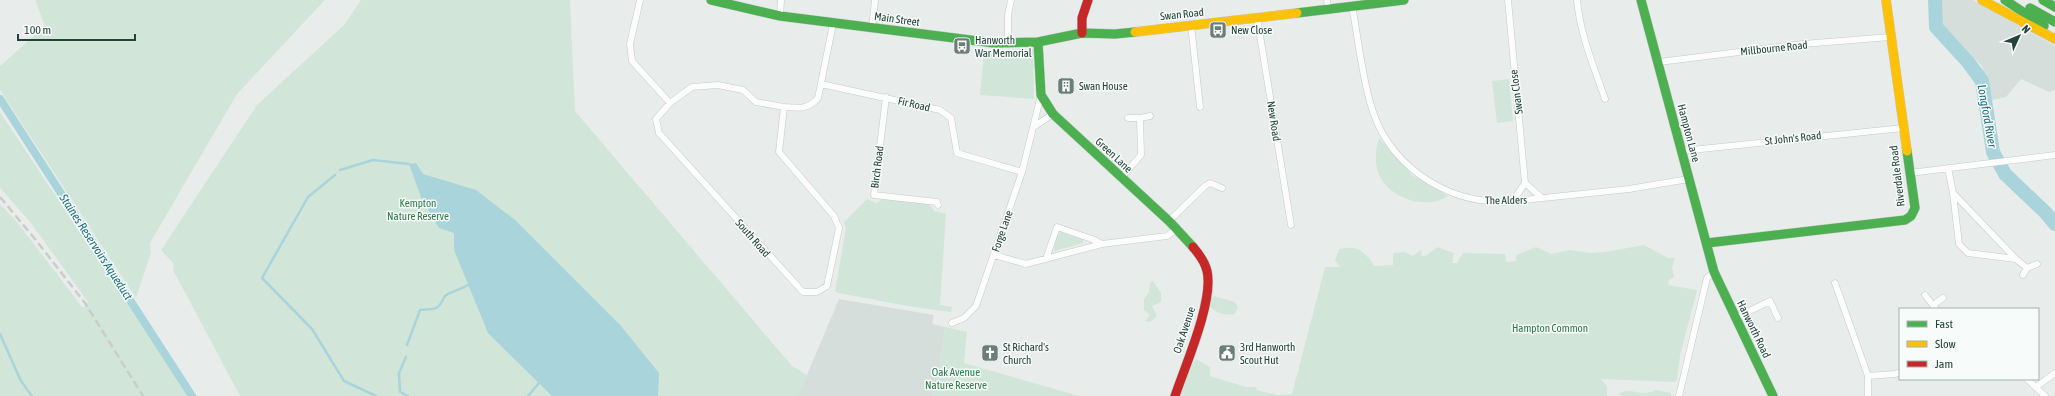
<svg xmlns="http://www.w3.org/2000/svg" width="2055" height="396" viewBox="0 0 2055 396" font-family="'Asap Condensed',sans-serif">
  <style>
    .built { fill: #d6dedb }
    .green { fill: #d1e6d8 }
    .water { fill: #a9d4db }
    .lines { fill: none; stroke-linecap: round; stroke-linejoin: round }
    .stream { stroke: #a9d4db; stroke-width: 2.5 }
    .canal { stroke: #a9d4db; stroke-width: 8 }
    .river { stroke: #a9d4db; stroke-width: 14 }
    .street-casing { stroke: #c5cac8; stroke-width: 7 }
    .fast-casing { stroke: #c3cbc8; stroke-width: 10 }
    .slow-casing { stroke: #c3cbc8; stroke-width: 10 }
    .jam-casing { stroke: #c3cbc8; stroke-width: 10 }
    .street { stroke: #fcfcfc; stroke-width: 6 }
    .fast { stroke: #4caf50; stroke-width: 9 }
    .slow { stroke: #ffc107; stroke-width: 9 }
    .jam { stroke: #c62828; stroke-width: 9 }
    .rail { stroke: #c9cdcc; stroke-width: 2.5; stroke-dasharray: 8 4; stroke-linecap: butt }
    .labels { text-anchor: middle; stroke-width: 3; stroke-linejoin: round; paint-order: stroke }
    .street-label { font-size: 11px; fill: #24423a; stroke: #f7fbf9 }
    .poi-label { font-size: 11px; fill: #24423a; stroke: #f7fbf9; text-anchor: start }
    .park-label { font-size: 11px; fill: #2d7a4b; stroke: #f7fbf9 }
    .water-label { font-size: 12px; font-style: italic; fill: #1c6f80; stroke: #f7fbf9 }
  </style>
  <rect width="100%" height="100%" fill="#e8edeb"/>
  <!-- built -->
  <path class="built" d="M1940,0H1973L2055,46V90L2049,92L2021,79L2006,97L1989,101L1982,66L1942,24Z
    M839,299L934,315L932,324L945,327L939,372L932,396H798Z"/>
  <!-- green -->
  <path class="green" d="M35,0H325L237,94L150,243L151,253L136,298L0,90V66L45,26Z
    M361,0H570L575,111L792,366L807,375L798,396H240L173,270L174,264L161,250L257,105L344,25Z
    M1033,49L1034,99L980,95L984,50Z
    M1509,79L1513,121L1497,123L1492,81Z
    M0,112L128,305L135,307L192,396H0V204L17,222L83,308L88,302L31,223L0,188Z
    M1379,138L1412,175L1448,196C1426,211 1387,198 1378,172C1374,160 1376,149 1379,138Z
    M867,199L876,203L883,199L929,204L934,211L946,214L940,305L952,307L951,312C913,308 877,300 838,293L835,291L846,228L844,222Z
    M1061,232L1083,239V243L1054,251L1056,237Z
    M1644,245L1668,258H1675L1672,268L1674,277L1669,280L1668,285L1697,290L1680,356L1677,380L1674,382L1601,379L1607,386V396H1181L1186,372L1196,359L1210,367V376L1246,387H1256L1257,390L1277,395L1292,394L1325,267H1340L1335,260L1339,249C1359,245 1363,251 1375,266L1393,265V253L1404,252L1413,256L1421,250L1422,256L1427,255L1437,247L1454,253L1452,263H1457L1463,253L1505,254L1506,262L1516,261V255L1536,247L1551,254L1570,250L1591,253L1605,252Z
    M1153,281L1161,293V302L1152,306L1157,316L1150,322L1145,321L1150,315L1144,310V299L1149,292L1150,283Z
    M1214,296L1235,302L1238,307L1235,314C1224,316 1215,313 1209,305V301Z
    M945,327L967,332L964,363L1079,396H932L939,372Z
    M1656,390L1671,393V396H1623L1618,394C1620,393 1624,391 1627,391C1638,391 1644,396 1656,390Z"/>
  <!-- water -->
  <path class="water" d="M416,163L423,174L476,190L515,220L621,326L659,373L658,396H552L488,333L454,250V233L439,228L421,197L409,164Z"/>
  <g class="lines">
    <!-- stream -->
    <path class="stream" d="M340,170L373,160L409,164
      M335,175L308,197L262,278L312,329L344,381L376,396
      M0,334L21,381L32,396
      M407,345L420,310C425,309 432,310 436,308C441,306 442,300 445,296C450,292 462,289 468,285
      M406,357L399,373L400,392L408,396
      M528,396L539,383"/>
    <!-- canal -->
    <path class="canal" d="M0,99L192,396"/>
    <!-- river -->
    <path class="river" d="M1935,0L1936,27L1968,62L1982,81L1993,152L2005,174L2045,212L2055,224"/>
    <defs>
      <path id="street" d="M640,0L630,44L632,61L670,103
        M1327,0L1328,9
        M1508,0L1525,183L1542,198
        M1577,0C1580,34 1594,67 1605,99
        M1352,6C1358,37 1361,70 1370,102C1386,163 1442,202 1504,202L1629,189L1689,179
        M780,16L781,0
        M1257,17L1291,225
        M1191,25L1200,107
        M872,28L875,0
        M1008,44V15L1011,0
        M1659,62L1803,44L1890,37
        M821,84L940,110L951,118L957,153L1022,172
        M718,85L743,90L756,102L784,107L779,152L834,216L839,228L838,233L827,286L817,292H803L659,133L656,119L670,103L692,87Z
        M886,97L874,195L937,202L938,205
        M784,107C798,108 808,110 818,98L833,24
        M1128,118H1140
        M1035,126L1053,114
        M1682,151L1903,128
        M1948,168L1953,193L2016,259
        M1910,173L2055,155
        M1121,178L1141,155L1140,118L1150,116
        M1953,193L1959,244L1968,253L2016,259L2027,268L2037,264
        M1513,201L1525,183
        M1169,221L1205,186L1210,183L1222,188
        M994,255L1026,264L1102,244L1167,236L1177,229
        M1046,259L1057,227L1092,239L1102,244
        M2023,275L2027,268
        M1835,283L1868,376V396
        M1925,295L1936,309
        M1933,305L1943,298
        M1735,318L1770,301L1778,318
        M952,323L964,318L976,306L1022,172L1041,95
        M1868,376L1895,374L1900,372
        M2027,379L2045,396
        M2036,387L2055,373
        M1679,396L1707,278L1714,272"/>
      <path id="fast" d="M711,0L780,16L994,43L1038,42L1082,33L1115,34L1135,32
        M1641,0L1714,272L1773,396
        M2005,0L2044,26
        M2043,0L2055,7
        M2030,8L2055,22
        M1297,13L1404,0
        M1038,42L1041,95L1053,114L1170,222L1193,247
        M1707,243L1905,220L1911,216L1915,208L1907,151"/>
      <path id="slow" d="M1886,0L1907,151
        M1982,0L2055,39
        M1135,32L1297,13"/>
      <path id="jam" d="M1082,33V18L1088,0
        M1175,396C1185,366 1214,301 1207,271C1205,262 1199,254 1193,247"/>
    </defs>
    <!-- street casing -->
    <use href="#street" class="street-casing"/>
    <!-- fast casing -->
    <use href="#fast" class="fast-casing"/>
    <!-- slow casing -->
    <use href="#slow" class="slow-casing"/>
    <!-- jam casing -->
    <use href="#jam" class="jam-casing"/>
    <!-- street -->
    <use href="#street" class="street"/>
    <!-- fast -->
    <use href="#fast" class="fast"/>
    <!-- slow -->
    <use href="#slow" class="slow"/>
    <!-- jam -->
    <use href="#jam" class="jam"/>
    <!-- rail -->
    <path class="rail" d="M0,197L35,239L85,303L143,396"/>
  </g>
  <!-- icons -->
  <defs>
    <symbol id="bus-square" viewBox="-11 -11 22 22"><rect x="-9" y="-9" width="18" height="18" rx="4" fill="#697e78" stroke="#f7fbf9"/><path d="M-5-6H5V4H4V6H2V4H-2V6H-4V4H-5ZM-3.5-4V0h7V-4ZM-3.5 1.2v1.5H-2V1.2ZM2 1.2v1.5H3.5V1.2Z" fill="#fff"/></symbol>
    <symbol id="building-square" viewBox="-11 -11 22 22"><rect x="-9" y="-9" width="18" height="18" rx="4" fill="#697e78" stroke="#f7fbf9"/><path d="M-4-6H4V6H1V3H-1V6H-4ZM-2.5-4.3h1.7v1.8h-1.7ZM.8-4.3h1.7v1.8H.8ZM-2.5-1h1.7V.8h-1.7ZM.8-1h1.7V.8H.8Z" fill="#fff"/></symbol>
    <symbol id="church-square" viewBox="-11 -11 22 22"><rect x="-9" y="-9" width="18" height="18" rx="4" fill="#697e78" stroke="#f7fbf9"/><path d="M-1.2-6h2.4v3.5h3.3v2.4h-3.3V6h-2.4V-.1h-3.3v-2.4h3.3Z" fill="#fff"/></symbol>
    <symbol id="civic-square" viewBox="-11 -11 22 22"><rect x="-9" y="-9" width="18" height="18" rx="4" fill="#697e78" stroke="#f7fbf9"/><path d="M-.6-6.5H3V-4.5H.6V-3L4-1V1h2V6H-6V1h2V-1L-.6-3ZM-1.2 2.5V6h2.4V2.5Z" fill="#fff"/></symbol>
  </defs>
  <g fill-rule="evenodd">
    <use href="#bus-square" x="1208" y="20" width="20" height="20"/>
    <use href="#bus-square" x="952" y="36" width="20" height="20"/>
    <use href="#building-square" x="1056" y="76" width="20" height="20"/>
    <use href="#church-square" x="980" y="343" width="20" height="20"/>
    <use href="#civic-square" x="1217" y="343" width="20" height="20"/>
  </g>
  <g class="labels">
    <!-- street labels -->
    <g class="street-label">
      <text transform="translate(1182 14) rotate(-6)" y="4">Swan Road</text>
      <text transform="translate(897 19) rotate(8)" y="4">Main Street</text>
      <text transform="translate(1774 48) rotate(-6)" y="4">Millbourne Road</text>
      <text transform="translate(1516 92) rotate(-97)" y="4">Swan Close</text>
      <text transform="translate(914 104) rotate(13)" y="4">Fir Road</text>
      <text transform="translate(1274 121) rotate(81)" y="4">New Road</text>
      <text transform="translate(1689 133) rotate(75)" y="4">Hampton Lane</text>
      <text transform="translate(1793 138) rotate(-6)" y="4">St John's Road</text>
      <text transform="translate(1114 155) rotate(43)" y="4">Green Lane</text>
      <text transform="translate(877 167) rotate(-83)" y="4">Birch Road</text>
      <text transform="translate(1897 176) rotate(-97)" y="4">Riverdale Road</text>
      <text transform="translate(1506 200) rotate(-1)" y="4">The Alders</text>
      <text transform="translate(1002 231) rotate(-71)" y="4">Forge Lane</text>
      <text transform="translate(753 238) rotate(49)" y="4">South Road</text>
      <text transform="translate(1754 329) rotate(64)" y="4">Hanworth Road</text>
      <text transform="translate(1184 330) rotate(-72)" y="4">Oak Avenue</text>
    </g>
    <!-- poi labels -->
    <g class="poi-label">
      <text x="1231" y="34">New Close</text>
      <text x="975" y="44">Hanworth<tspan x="975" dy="13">War Memorial</tspan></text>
      <text x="1079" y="90">Swan House</text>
      <text x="1003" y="351">St Richard's<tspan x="1003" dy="13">Church</tspan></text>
      <text x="1240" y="351">3rd Hanworth<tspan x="1240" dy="13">Scout Hut</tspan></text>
    </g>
    <!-- park labels -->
    <g class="park-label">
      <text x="418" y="207">Kempton<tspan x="418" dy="13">Nature Reserve</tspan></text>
      <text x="1550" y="332">Hampton Common</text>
      <text x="956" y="376">Oak Avenue<tspan x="956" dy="13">Nature Reserve</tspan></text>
    </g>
    <!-- water labels -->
    <g class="water-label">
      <text transform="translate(1987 116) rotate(80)" y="4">Longford River</text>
      <text transform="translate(96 247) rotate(57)" y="4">Staines Reservoirs Aqueduct</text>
    </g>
  </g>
  <!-- legend -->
  <rect x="1899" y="308" width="140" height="72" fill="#f7fbf9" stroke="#a3b1ad"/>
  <rect x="1907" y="321" width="20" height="6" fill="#4caf50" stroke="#a3b1ad"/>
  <text x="1935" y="328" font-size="12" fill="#24423a">Fast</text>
  <rect x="1907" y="341" width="20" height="6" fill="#ffc107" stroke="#a3b1ad"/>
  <text x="1935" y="348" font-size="12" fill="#24423a">Slow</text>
  <rect x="1907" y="361" width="20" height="6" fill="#c62828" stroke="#a3b1ad"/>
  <text x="1935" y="368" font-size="12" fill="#24423a">Jam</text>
  <!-- north arrow -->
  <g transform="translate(2019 36) rotate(46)" stroke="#f7fbf9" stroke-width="3" paint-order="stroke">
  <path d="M0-3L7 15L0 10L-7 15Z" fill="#24423a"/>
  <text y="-6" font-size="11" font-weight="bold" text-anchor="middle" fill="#24423a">N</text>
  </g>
  <!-- scale -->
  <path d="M18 34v6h117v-6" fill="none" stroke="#24423a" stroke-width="2"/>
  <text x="24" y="34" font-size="12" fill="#24423a" stroke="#f7fbf9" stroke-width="3" paint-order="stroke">100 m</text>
</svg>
